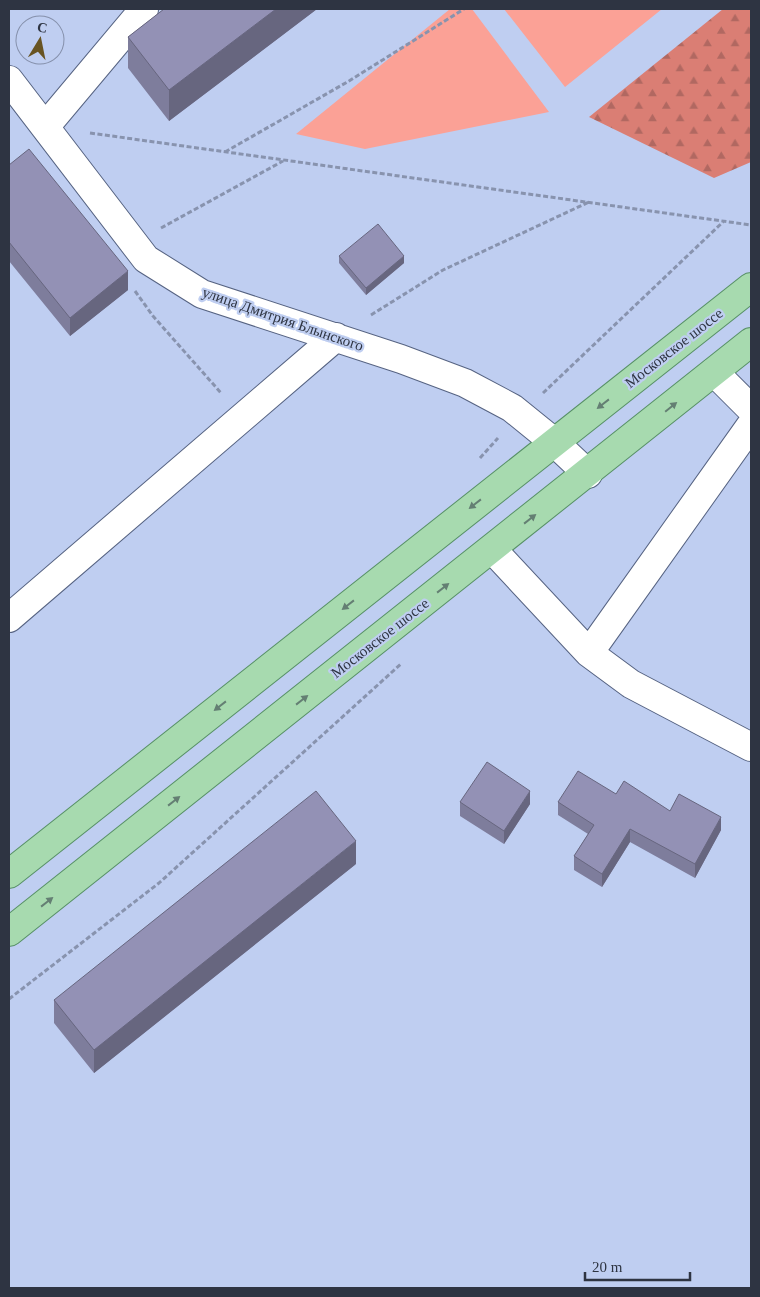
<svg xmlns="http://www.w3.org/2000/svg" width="760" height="1297" viewBox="0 0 760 1297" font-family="'Times New Roman',serif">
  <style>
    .forest { fill: url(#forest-firs) }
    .park { fill: #fba196 }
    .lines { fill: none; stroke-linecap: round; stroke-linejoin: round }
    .minor-casing { stroke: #566382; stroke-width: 30 }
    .major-casing { stroke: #579066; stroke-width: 30 }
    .path { stroke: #8893ae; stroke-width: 3; stroke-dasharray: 5 2.5; stroke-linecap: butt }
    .minor { stroke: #fff; stroke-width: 28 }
    .major { stroke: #a7daaf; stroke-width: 28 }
    .wall { fill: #7e7d9c }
    .shaded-wall { fill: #67667f }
    .building { fill: #9391b5; stroke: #67667f }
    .oneway { fill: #647f73 }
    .labels { text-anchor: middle; stroke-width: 4.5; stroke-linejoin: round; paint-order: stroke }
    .street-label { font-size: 15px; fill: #2e3442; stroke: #bfcef1 }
  </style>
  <defs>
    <pattern id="forest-firs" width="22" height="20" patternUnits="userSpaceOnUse" patternTransform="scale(1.25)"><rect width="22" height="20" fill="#da7e74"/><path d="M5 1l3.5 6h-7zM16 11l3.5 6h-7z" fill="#b16861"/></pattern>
  </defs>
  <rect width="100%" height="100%" fill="#bfcef1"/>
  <!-- forest -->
  <path class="forest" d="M723,9H751V162L714,178L589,117Z"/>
  <!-- park -->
  <path class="park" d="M450,9H472L549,112L365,149L296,134Z
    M504,9H662L565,87Z"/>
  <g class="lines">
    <defs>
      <path id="minor" d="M9,80L146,259L202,294L401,359L465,383L512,408L554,442L588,474
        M45,127L144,9
        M714,372L751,409
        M492,549L589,653L631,684L751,747
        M9,618L336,337
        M589,653L751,425"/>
      <path id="major" d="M9,874L751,287
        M9,932L751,342"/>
    </defs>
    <!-- minor casing -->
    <use href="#minor" class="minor-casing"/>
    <!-- major casing -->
    <use href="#major" class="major-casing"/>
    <!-- path -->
    <path class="path" d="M90,133L751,225
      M225,152L349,81L464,9
      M161,228L283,161
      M135,291L153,316L221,393
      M371,315L443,270L589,202
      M543,393L724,221
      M480,458L498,438
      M9,999L159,883L402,663"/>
    <!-- minor -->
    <use href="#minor" class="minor"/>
    <!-- major -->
    <use href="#major" class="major"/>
  </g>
  <!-- wall -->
  <path class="wall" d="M164,9H317L169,121L128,68V37Z
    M9,165L128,290L70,336L9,261Z
    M339,256L404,263L366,295L339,263Z
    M616,794L670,811L721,830L695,878L630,842L602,887L574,870V856L588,834L558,815V802Z
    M460,802L530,804L504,844L460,816Z
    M356,864L94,1073L54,1023V1000Z"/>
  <!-- shaded-wall -->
  <path class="shaded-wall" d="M276,9H317L169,121V90Z
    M404,256V263L366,295V288Z
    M128,271V290L70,336V318Z
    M530,791V804L504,844V831Z
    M721,817V830L695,878V864Z
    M630,829V842L602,887V874Z
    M356,841V864L94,1073V1050Z"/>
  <!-- building -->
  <path class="building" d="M164,9H276L169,90L128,37Z
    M29,149L128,271L70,318L9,242V165Z
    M378,224L404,256L366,288L339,256Z
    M487,762L530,791L504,831L460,802Z
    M578,771L616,794L624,781L670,811L679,794L721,817L695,864L630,829L602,874L574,856L594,825L558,802Z
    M316,791L356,841L94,1050L54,1000Z"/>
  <!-- one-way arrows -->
  <defs><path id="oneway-solid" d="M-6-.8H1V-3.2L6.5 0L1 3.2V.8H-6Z" transform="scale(1.25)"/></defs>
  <g class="oneway">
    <use href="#oneway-solid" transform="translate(603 404) rotate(142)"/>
    <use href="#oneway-solid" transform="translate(671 407) rotate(-39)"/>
    <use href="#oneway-solid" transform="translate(475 504) rotate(142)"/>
    <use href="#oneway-solid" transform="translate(530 519) rotate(-38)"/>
    <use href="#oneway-solid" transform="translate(443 588) rotate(-38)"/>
    <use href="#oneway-solid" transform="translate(348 605) rotate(142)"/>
    <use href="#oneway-solid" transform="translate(302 700) rotate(-38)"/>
    <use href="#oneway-solid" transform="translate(220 706) rotate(142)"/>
    <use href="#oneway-solid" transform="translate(174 801) rotate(-38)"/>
    <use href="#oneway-solid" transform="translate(47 902) rotate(-38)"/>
  </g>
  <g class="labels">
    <!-- street labels -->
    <g class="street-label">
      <text transform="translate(283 319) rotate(19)" y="5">улица Дмитрия Блынского</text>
      <text transform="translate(674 348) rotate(-38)" y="5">Московское шоссе</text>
      <text transform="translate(380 638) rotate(-38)" y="5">Московское шоссе</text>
    </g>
  </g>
  <!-- border -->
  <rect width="760" height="1297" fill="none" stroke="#2e3442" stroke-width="20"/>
  <!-- north arrow -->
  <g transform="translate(40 40) rotate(10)"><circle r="24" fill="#bfcef1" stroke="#8590ab"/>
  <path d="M0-4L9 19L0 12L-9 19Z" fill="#685422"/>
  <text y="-8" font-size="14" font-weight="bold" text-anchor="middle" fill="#2e3442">С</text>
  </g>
  <!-- scale -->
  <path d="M585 1272v8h105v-8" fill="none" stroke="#2e3442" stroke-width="2.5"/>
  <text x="592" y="1272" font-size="15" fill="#2e3442" stroke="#bfcef1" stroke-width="4" paint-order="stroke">20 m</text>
</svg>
